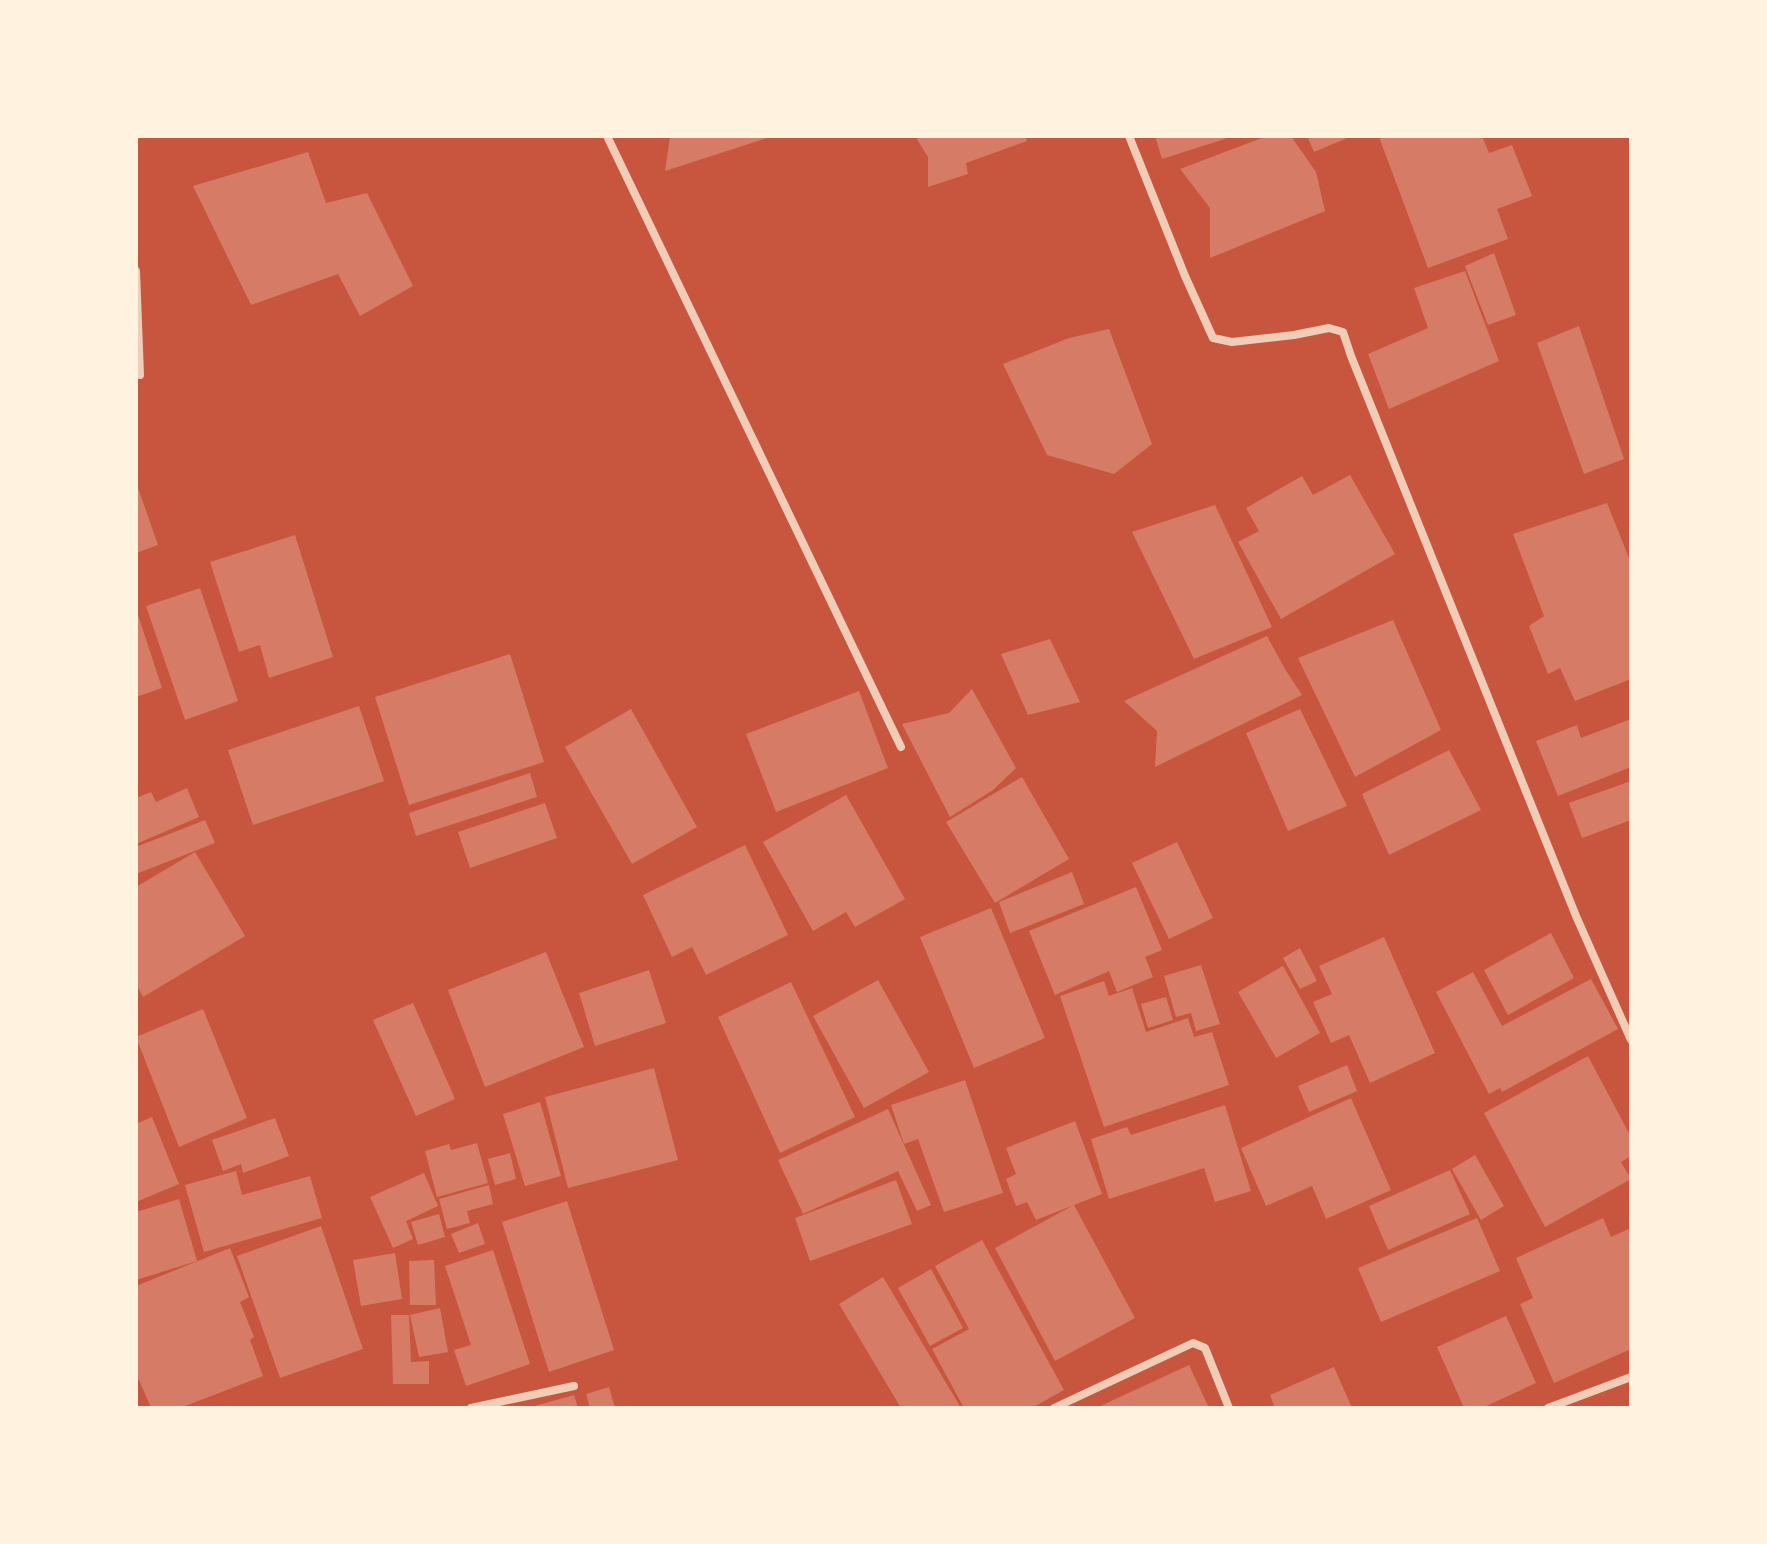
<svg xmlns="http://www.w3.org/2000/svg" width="1767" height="1544" viewBox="0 0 1767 1544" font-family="'Source Sans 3',sans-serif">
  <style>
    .building { fill: #d67c66 }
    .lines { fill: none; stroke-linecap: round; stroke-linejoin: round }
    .minor { stroke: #f1ccb7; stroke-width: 8 }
  </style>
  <rect width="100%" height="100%" fill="#c8553d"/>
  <!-- building -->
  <path class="building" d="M670,136H770V137L665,171Z
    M915,136H1025L1027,141L966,163L968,174L928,187V157Z
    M1155,136H1231V137L1162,159Z
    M1267,136H1291L1316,172L1325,211L1210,258V208L1180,169Z
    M1307,136H1352L1314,152Z
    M1383,136H1482L1489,153L1512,145L1532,196L1497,209L1508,239L1428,268L1379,137Z
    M308,152L326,203L367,193L413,286L360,316L338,274L251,305L193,186Z
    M1494,253L1516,315L1488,325L1465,266Z
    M1465,271L1499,361L1389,409L1368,354L1428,328L1414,288Z
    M1579,326L1624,459L1584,474L1537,343Z
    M1109,329L1152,444L1114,474L1047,455L1003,364L1069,338Z
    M1350,475L1395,554L1281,619L1238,542L1259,531L1246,508L1302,476L1313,495Z
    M136,482L158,545L136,553Z
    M1607,503L1631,563V679L1575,701L1560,668L1548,674L1529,626L1544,616L1513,534Z
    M1215,505L1272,627L1194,659L1132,532Z
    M295,535L333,657L269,678L260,645L239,652L210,562Z
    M200,588L238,701L185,720L146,606Z
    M136,609L162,688L136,697Z
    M1393,620L1441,730L1355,777L1298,658Z
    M1267,636L1285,669L1302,695L1155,767L1157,731L1124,701Z
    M1050,639L1080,702L1028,715L1001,654Z
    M510,654L544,762L409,805L375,697Z
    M972,689L1016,768L993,790L950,817L902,724L949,713Z
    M859,691L888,768L776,812L746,734Z
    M359,706L384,781L253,825L228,750Z
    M631,709L697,827L632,864L565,747Z
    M1300,709L1347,806L1288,831L1246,733Z
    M1631,719V767L1558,796L1536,741L1577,725L1581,738Z
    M1449,750L1481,810L1389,855L1362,794Z
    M530,773L537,797L416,836L409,813Z
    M1022,777L1069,859L995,903L946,822Z
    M1631,781V820L1582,838L1569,803Z
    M187,788L199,817L136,844V798L151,792L156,802Z
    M846,795L905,899L855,927L846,912L813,931L763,842Z
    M545,803L557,838L470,868L458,832Z
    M205,820L215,843L136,874V847Z
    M1177,842L1213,918L1169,939L1132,863Z
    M745,845L788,935L706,975L692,947L672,957L643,895Z
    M195,852L245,936L143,997L136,984V887Z
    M1072,872L1084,904L1010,933L999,902Z
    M1136,887L1162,950L1145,957L1153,977L1117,992L1109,971L1055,995L1029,931Z
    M991,908L1045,1038L974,1068L920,937Z
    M1551,933L1574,978L1508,1015L1484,970Z
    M1384,937L1435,1053L1370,1083L1349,1035L1331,1043L1313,1002L1332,994L1319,966Z
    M1300,948L1317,981L1300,989L1283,958Z
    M546,952L584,1047L485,1087L448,990Z
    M1201,965L1220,1024L1196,1031L1191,1013L1176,1017L1164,976Z
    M1283,966L1320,1033L1276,1058L1238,992Z
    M649,970L666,1023L595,1046L579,993Z
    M1473,972L1502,1026L1591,979L1618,1029L1502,1092L1500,1088L1489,1094L1436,992Z
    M878,980L929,1072L864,1108L813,1016Z
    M1104,981L1109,996L1132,988L1146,1032L1188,1018L1194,1037L1212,1032L1229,1085L1104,1127L1060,996Z
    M791,982L855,1117L780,1153L718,1017Z
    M1166,997L1173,1020L1148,1028L1141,1004Z
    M413,1003L455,1099L416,1116L373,1020Z
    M203,1009L247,1118L179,1147L136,1037Z
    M1588,1056L1631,1137V1156L1621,1162L1631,1179L1545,1227L1484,1113Z
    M1347,1065L1357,1091L1309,1112L1298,1086Z
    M654,1068L678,1160L568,1188L545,1097Z
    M965,1080L1003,1193L944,1212L918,1139L904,1144L891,1105Z
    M1351,1098L1391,1190L1326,1219L1312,1186L1266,1206L1241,1148Z
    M540,1102L561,1176L525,1186L503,1114Z
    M1225,1105L1251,1191L1215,1202L1204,1168L1109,1199L1091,1139L1127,1127L1131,1135Z
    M888,1109L931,1205L917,1211L898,1171L803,1214L778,1160Z
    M152,1117L179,1184L136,1202V1124Z
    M275,1118L289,1156L243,1173L241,1164L223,1171L212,1140Z
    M1075,1121L1102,1194L1036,1220L1027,1202L1016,1206L1006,1179L1016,1174L1006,1148Z
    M477,1143L488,1183L437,1197L425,1151L449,1144L451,1150Z
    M510,1153L516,1179L495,1185L488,1159Z
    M1475,1155L1504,1206L1481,1220L1452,1169Z
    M1450,1170L1470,1214L1388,1250L1369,1206Z
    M236,1171L242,1195L310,1176L322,1218L204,1252L185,1185Z
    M424,1173L438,1206L406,1221L413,1239L393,1248L370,1197Z
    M896,1180L912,1224L810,1261L795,1218Z
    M489,1185L493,1204L467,1211L470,1223L447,1229L439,1199Z
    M179,1199L197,1261L136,1280V1212Z
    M567,1201L614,1350L549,1372L502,1222Z
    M1074,1205L1135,1318L1055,1361L995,1248Z
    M439,1214L445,1237L418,1245L411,1222Z
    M1477,1218L1500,1271L1381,1322L1358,1268Z
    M1603,1218L1611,1237L1631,1228V1349L1554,1383L1520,1304L1533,1298L1516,1258Z
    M478,1223L485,1244L459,1253L451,1234Z
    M321,1226L363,1349L280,1378L237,1256Z
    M982,1240L1064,1390L1032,1408H964L932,1349L969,1329L935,1266Z
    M230,1248L249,1297L240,1302L254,1337L250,1340L263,1376L180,1408H151L139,1380L136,1381V1286Z
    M493,1250L530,1364L466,1386L454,1350L471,1345L445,1266Z
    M395,1253L402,1299L361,1306L353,1260Z
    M434,1260L436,1305H410L409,1261Z
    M931,1269L963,1328L930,1346L898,1288Z
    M883,1277L961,1408H901L839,1304Z
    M440,1308L448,1352L419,1357L410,1315Z
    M391,1315H409L411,1362L429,1361V1384H393Z
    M1506,1316L1536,1383L1482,1408H1464L1437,1347Z
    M1189,1365L1209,1408H1096Z
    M1334,1367L1352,1408H1275L1270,1395Z
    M609,1387L615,1408H590L586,1394Z
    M574,1395L578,1408H531V1407Z"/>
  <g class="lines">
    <!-- minor -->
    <path class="minor" d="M607,136L901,747
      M1129,136L1185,276L1213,338L1232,342L1294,335L1329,328L1343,332L1351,356L1576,916L1631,1040
      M136,271L140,375
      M471,1408L574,1386
      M1054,1408L1193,1343L1205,1348L1229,1408
      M1548,1408L1631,1377"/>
  </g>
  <!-- border -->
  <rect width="1767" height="1544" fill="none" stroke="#fff3e0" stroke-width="276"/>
</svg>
